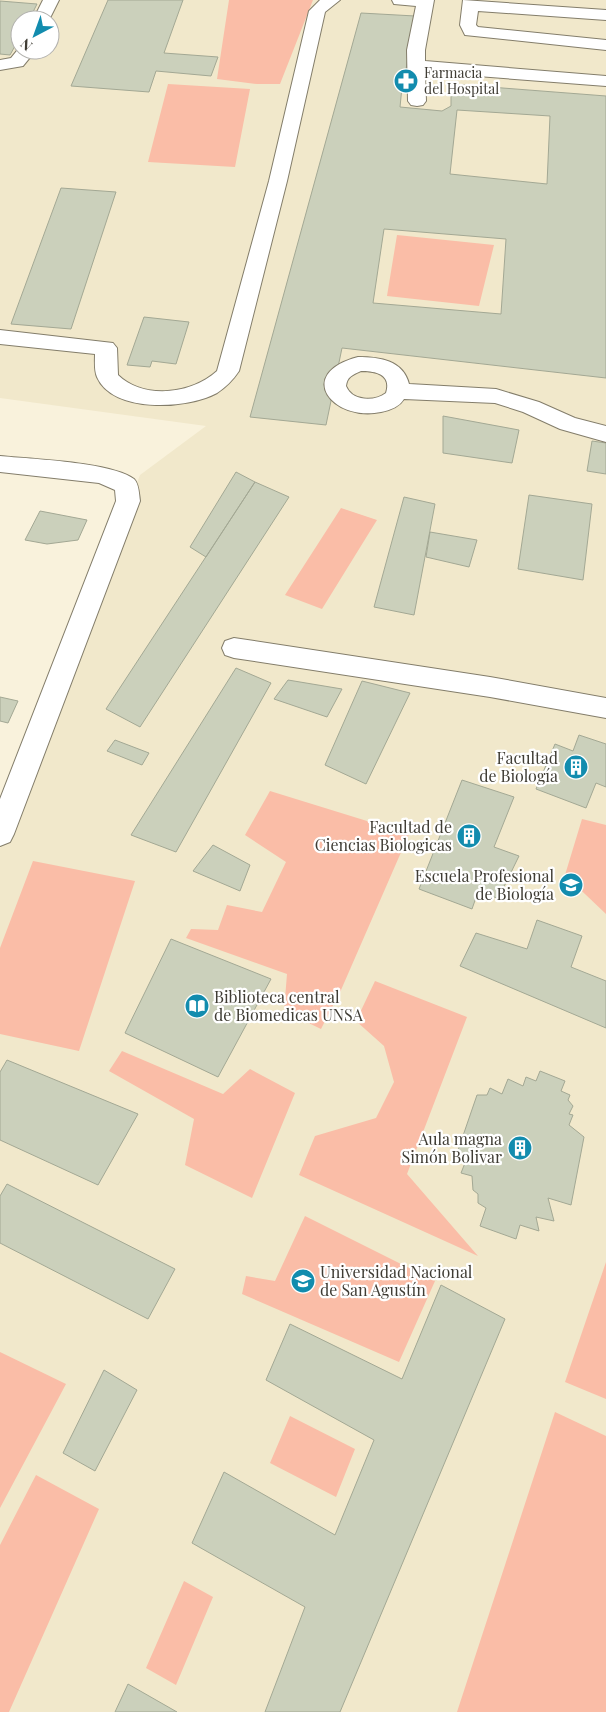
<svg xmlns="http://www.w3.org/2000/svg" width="606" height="1712" viewBox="0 0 606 1712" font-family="'Playfair Display',serif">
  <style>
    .built { fill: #f1e8cb; fill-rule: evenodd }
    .green { fill: #fabda7 }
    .building { fill: #cbd0bb; stroke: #a3a894; fill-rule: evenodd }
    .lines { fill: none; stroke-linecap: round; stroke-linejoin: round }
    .minor-casing { stroke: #837d6a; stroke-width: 2 }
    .minor { fill: #fff; fill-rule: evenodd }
    .labels { text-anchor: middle; stroke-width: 4.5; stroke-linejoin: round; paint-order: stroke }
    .far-poi-label { font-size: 14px; fill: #3f3c34; stroke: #fff; text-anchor: start }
    .poi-label { font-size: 16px; fill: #3f3c34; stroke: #fff; text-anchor: end }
  </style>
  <rect width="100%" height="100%" fill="#f9f2dc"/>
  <!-- built -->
  <path class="built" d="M0,0H606V1712H0V849L140,475L206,426L0,398ZM20,20H50V50H20Z"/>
  <!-- green -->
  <path class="green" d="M229,0H313L280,84H257L217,79Z
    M168,84L250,89L235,167L148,162Z
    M397,235L494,245L479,306L387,296Z
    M341,508L377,520L322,609L285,595Z
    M270,791L409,834L341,990L321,1029L284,1011L287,974L186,938L191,929L218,930L227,905L262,912L286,862L245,835Z
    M582,819L606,825V914L565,875Z
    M33,861L135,881L79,1051L0,1034V948Z
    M375,981L467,1017L407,1174L478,1256L299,1175L315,1136L376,1118L394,1082L384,1046L356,1021Z
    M122,1051L223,1094L250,1069L295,1093L252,1198L185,1165L194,1119L109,1071Z
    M305,1216L435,1281L399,1362L242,1294L246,1276L275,1281Z
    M606,1262V1399L565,1382Z
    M0,1352L66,1384L0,1508Z
    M555,1412L606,1436V1712H457Z
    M290,1416L355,1449L336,1497L270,1463Z
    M36,1475L99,1509L9,1712H0V1545Z
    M184,1581L213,1597L176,1685L146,1668Z"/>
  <!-- building -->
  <path class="building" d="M108,0H183L164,53L218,57L211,76L156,71L149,92L71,86Z
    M0,1L37,4L29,20H20V37L10,55L0,54Z
    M361,13L415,16L406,69L410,70L409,77H403L400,107L442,111L451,106V84L606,96V378L342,348L326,425L250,417ZM457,110L550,116L547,184L450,174ZM384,229L506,239L501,314L373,303Z
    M61,188L116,192L71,329L11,324Z
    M144,317L189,322L176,364L152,361L150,367L127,365Z
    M443,416L519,430L512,463L443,453Z
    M592,441L606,443V474L587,471Z
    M236,472L255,482L206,557L190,547Z
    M255,482L289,497L140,727L106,709Z
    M529,495L592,504L583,580L518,569Z
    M404,497L435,504L414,615L374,607Z
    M40,511L87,520L78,540L47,544L25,540Z
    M430,532L477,540L469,567L426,557Z
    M236,668L271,683L176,852L131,835Z
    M288,680L342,689L327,717L274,699Z
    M362,681L410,693L366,784L325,765Z
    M0,697L18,701L8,723L0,721Z
    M579,735L606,744V787L596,783L586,808L536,789L555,744L573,751Z
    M115,740L149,753L142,765L107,751Z
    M462,780L514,797L494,847L519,856L498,899L479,889L472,909L419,889Z
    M213,845L250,865L240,891L193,871Z
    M537,920L582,936L571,967L606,981V1028L460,966L476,933L527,949Z
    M171,939L271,979L218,1077L125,1033Z
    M7,1060L138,1114L98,1185L0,1140V1072Z
    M540,1071L565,1081L561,1091L570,1095L568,1100L573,1106L569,1114L573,1115L569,1125L584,1137L571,1205L548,1198L554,1221L536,1217L539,1231L520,1225L516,1239L480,1226L486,1208L478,1203V1194L473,1190L472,1176L461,1173L465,1163L455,1159L477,1095H487L490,1088L502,1094L508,1079L523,1086L526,1077L536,1081Z
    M7,1184L175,1269L148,1319L0,1243V1196Z
    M441,1285L505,1319L340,1712H265L305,1607L192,1543L224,1472L335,1535L374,1440L266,1380L290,1324L402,1379Z
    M104,1370L137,1390L95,1471L63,1453Z
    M128,1684L177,1712H115Z"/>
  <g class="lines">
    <defs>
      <path id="minor" d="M43,0H59L49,20H33Z
        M320,0H340L325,12L287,181L239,371C233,380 226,387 217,393C188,409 113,414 97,377C94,370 95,361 95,354L0,344V330L113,343L117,348L118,375C144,400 192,394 217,371L269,181L309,11Z
        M392,0H434L425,50V61L606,76V86L425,72L426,101L423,105L417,106L411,105L408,101L407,50L416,6L394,4Z
        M463,0L606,10V20L478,11L476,25L478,27L606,40V50L465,35L460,25Z
        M20,47V50H36L23,66L0,70V60L11,58Z
        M358,357C379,357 403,360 409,384L496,389L539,402L575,418L606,426V442L560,429L523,412L495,403L404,399C399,407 391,410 381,412C333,422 294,374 358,357ZM361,371C375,371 392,374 386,393C374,402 352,401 346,386C347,377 352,375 361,371Z
        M0,456C30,459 112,462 134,479C139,484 139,494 140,501L14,834L10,842L0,846V799L116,501L115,490L99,483L0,472Z
        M234,638L490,677L606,698V718L490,697L234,658L225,655L222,648L225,641Z"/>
    </defs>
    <!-- minor casing -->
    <use href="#minor" class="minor-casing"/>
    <!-- minor -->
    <use href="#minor" class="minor"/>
  </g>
  <!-- icons -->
  <defs>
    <symbol id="pharmacy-disc" viewBox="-11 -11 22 22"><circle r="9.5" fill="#128cae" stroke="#fff"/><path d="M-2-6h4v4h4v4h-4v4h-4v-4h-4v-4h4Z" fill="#fff"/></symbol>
    <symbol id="building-disc" viewBox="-11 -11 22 22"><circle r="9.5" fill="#128cae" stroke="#fff"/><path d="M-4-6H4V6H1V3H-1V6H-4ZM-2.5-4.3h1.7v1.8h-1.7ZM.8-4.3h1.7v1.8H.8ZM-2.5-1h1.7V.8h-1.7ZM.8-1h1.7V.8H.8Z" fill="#fff"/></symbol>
    <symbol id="university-disc" viewBox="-11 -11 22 22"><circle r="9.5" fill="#128cae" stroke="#fff"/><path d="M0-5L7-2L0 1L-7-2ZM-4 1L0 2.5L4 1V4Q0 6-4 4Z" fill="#fff"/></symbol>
    <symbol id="library-disc" viewBox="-11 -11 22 22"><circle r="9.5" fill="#128cae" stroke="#fff"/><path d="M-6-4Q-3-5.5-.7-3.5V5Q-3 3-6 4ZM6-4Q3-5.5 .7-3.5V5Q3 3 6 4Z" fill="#fff"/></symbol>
  </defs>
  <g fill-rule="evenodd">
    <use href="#pharmacy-disc" x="392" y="67" width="28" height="28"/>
    <use href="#building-disc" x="562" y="753" width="28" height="28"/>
    <use href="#building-disc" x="455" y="822" width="28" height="28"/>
    <use href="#university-disc" x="557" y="871" width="28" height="28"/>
    <use href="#library-disc" x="183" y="992" width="28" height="28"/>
    <use href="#building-disc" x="506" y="1134" width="28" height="28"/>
    <use href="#university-disc" x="289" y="1267" width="28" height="28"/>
  </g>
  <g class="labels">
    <!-- far-poi labels -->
    <g class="far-poi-label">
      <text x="424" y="78">Farmacia<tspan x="424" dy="16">del Hospital</tspan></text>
    </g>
    <!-- poi labels -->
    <g class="poi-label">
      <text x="558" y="764">Facultad<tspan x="558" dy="18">de Biología</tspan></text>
      <text x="452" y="833">Facultad de<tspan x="452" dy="18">Ciencias Biologicas</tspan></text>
      <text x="554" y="882">Escuela Profesional<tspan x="554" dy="18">de Biología</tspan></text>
      <text x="214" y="1003" text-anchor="start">Biblioteca central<tspan x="214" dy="18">de Biomedicas UNSA</tspan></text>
      <text x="502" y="1145">Aula magna<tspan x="502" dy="18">Simón Bolivar</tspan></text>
      <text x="320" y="1278" text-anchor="start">Universidad Nacional<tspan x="320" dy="18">de San Agustín</tspan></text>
    </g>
  </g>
  <!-- north arrow -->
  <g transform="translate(35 35) rotate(221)"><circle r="24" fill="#ffffff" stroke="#b2b1ae"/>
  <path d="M0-4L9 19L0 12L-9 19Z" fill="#128cae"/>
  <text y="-8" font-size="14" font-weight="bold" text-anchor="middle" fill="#3f3c34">N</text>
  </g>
</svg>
